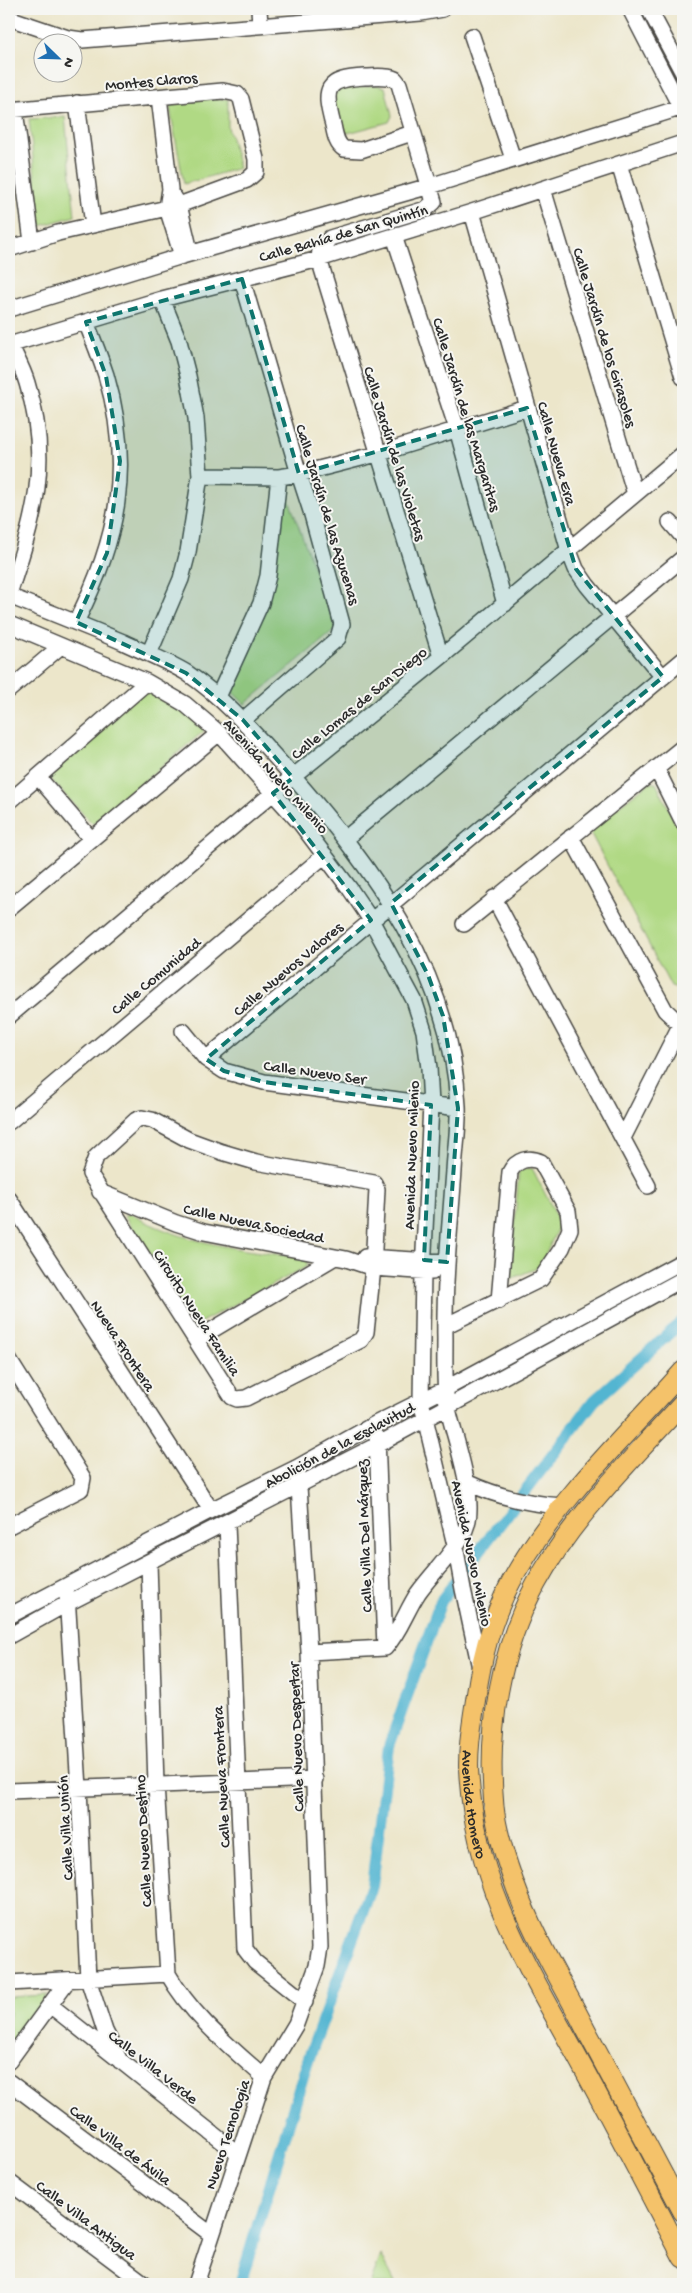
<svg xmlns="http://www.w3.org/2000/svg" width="692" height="2293" viewBox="0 0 692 2293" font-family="'Gochi Hand',sans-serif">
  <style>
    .green { fill: #b0d984; stroke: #6e8258 }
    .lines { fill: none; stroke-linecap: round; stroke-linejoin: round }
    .canal { stroke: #52b5d1; stroke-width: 12 }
    .minor-casing { stroke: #484743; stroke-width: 18 }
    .major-casing { stroke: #484743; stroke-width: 21 }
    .minor { stroke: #fff; stroke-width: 15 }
    .major { stroke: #f4c26a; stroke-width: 19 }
    .marked { fill: #0f766e; fill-opacity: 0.2; stroke: #0f766e; stroke-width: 4; stroke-dasharray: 10 6; stroke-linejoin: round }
    .labels { text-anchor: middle; stroke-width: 4; stroke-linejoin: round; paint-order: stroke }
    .street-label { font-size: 16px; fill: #2b2b2b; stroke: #f6f6f2 }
  </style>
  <rect width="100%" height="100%" fill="#f6f6f2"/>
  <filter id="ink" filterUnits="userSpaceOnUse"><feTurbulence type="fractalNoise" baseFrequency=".02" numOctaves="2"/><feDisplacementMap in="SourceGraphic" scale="10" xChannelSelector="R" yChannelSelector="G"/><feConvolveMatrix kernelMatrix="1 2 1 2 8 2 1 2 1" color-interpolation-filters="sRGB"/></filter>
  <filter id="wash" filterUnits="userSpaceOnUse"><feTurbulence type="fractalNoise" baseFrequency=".0096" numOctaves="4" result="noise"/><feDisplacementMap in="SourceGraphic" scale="20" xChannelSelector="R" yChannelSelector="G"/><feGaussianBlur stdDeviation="1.12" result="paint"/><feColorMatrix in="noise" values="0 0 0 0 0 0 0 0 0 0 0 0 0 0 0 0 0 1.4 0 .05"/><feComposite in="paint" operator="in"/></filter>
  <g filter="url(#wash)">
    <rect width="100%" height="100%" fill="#ece6ca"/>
    <!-- green -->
    <path class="green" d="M377,85L385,87L392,116L389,122L348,133L341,131L333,97L340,88Z
      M168,98L228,99V127L239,168L184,184Z
      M65,117L75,216L40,226L29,119Z
      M284,486L336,629L245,704L228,688L265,605Z
      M142,686L190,712L204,731L93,824L43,772Z
      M649,783H656L683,837V987L678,989L671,987L591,834V827Z
      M532,1168L560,1223L540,1267L510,1279L519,1170Z
      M131,1214C181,1243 241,1250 299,1257L308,1261L306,1267L199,1323L193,1324L124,1215Z
      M48,1995L9,2050V1997Z
      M381,2255L396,2284H370Z"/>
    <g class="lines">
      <!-- canal -->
      <path class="canal" d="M240,2284L307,2063L372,1886L389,1746L441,1601L594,1401L683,1321"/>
    </g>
  </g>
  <g filter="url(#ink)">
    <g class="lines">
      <defs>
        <path id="minor" d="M259,9L260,26
          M630,9L683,112
          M649,9L683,73
          M9,18L68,38L82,40L421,13L443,9
          M472,36L513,159
          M159,97L170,189L167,208L182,256
          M77,103L93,225
          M9,110L223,91L237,94L241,99L256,159V172L247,180L179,205
          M15,110L32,242
          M412,133L361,150L344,149C336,144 335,134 333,125C323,88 325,79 365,77C375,77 386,75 395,79L399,84L434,202L426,209L330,238L320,250L319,259L441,657
          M619,164L683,377
          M543,189L635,494
          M174,197L179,205L189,247
          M472,212L569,551L576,569L587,585L663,677
          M394,236L457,429L505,604
          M9,249L58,233L167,208
          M242,279L299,474L311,511L342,624L338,638L243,720
          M9,309L182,256L430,186L683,107
          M9,345L162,299L319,259L472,212L683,143
          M200,476L279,477L299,474L377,454L527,408
          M670,522L683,537
          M9,594C34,518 52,462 27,383C23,369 16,357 10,344
          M9,596C47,611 85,626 123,642C144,652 167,661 187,673C227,700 257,737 289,772C373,868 452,973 458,1106C459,1127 455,1150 454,1171C450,1227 444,1283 445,1339C445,1361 444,1383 447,1404C453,1436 479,1500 465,1530C454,1553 433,1572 418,1593C406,1611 400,1632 385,1648
          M76,622C118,540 133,467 106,375C100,357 93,339 86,322
          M9,624L147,682L185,704L219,733L301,824L350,889L371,920L414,1000L424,1031L429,1068L431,1105L423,1271L421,1401L455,1545L463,1589L480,1668
          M149,654L181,579L188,552L200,476L196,418L188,376L179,341L162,299
          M9,690L61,646
          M218,697L261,603L268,576L279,477
          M656,768L683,822
          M39,778L91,839
          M9,802L147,682
          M571,837L665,1010L683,1027
          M346,838L683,558
          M494,898L648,1186
          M9,908L219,733
          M464,924L683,747
          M9,1016L273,793L441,657L683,454
          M183,1031L206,1059L224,1071L264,1082L458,1108
          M206,1059L683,660
          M142,1118L152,1120L189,1140L222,1152L256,1162L374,1183L377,1189L373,1268L366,1332L361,1340L246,1398L237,1399L232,1397L90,1174L96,1157L136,1120Z
          M9,1122L325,855
          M623,1138L683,1020
          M100,1192L176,1223L204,1232L346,1259L373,1268L432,1272
          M9,1199L211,1510
          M365,1257L447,1262
          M445,1326L541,1279L562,1248L570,1229L568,1211L541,1162C529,1156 516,1160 510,1172L499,1301
          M197,1339L335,1257
          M9,1360L83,1478L81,1489L9,1526
          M377,1437L385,1648
          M466,1482C498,1497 528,1504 563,1506
          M227,1524L245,1949L255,1962L305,2002
          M149,1563L156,1785L168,1974C192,2016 228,2045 264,2077
          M67,1595L79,1788L88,1979L105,2031L120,2061
          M9,1616L211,1510L296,1468L375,1424L445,1389L683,1261
          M9,1636L68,1603L377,1445L683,1279
          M309,1652L385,1648
          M9,1791L315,1779
          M9,1983L168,1974
          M50,2005L237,2153
          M9,2061L68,1980
          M9,2082L212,2235
          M9,2182L145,2284
          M196,2284L264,2077L296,2024L317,1966L320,1947L309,1652L299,1486L296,1468"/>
        <g id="major">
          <path id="s1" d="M683,1371C627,1435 562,1495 519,1568C495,1607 482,1653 476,1697C472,1723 467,1751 469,1777C477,1890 530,1970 582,2066C617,2130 650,2194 683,2258"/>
          <path d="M683,1403C632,1460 573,1516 536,1584C499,1652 487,1730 494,1806C497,1839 517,1894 531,1924C547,1959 567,1992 584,2026C617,2088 650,2150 683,2212"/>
        </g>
      </defs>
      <!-- minor casing -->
      <use href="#minor" class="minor-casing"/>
      <!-- major casing -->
      <use href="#major" class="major-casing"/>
      <!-- minor -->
      <use href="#minor" class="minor"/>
      <!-- major -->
      <use href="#major" class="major"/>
    </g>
  </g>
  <!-- marked area -->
  <path class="marked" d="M242,279L299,474L527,408L576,569L663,677L391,903L428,975L443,1016L458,1108L447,1262L424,1260L431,1105L264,1082L224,1071L206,1059L371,920L273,793L293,778L243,720L186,673L76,622L107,553L120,461L106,376L86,322Z"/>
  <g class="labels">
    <!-- street labels -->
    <g class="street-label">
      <text transform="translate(151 80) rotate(-5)" y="6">Montes Claros</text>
      <text transform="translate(343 232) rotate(-16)" y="6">Calle Bahía de San Quintín</text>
      <text transform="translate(606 337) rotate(73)" y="6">Calle Jardín de los Girasoles</text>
      <text transform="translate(468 414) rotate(73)" y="6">Calle Jardín de las Margaritas</text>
      <text transform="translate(396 453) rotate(73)" y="6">Calle Jardín de las Violetas</text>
      <text transform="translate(558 453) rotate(74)" y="6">Calle Nueva Era</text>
      <text transform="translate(329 514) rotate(73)" y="6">Calle Jardín de las Azucenas</text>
      <text transform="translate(358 702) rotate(-39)" y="6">Calle Lomas de San Diego</text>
      <text transform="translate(277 775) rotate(48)" y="6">Avenida Nuevo Milenio</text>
      <text transform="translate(287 968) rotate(-40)" y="6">Calle Nuevos Valores</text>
      <text transform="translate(155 975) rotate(-40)" y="6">Calle Comunidad</text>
      <text transform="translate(315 1071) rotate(8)" y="6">Calle Nuevo Ser</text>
      <text transform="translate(410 1155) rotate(-88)" y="6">Avenida Nuevo Milenio</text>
      <text transform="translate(254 1222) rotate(12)" y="6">Calle Nueva Sociedad</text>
      <text transform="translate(198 1312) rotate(57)" y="6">Circuito Nueva Familia</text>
      <text transform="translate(124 1345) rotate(57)" y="6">Nueva Frontera</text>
      <text transform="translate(339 1444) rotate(-28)" y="6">Abolición de la Esclavitud</text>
      <text transform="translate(363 1536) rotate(-92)" y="6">Calle Villa Del Márquez</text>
      <text transform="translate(473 1553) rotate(78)" y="6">Avenida Nuevo Milenio</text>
      <text transform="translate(295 1737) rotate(-92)" y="6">Calle Nuevo Despertar</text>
      <text transform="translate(220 1777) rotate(-93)" y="6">Calle Nueva Frontera</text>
      <text dy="6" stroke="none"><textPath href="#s1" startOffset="502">Avenida Homero</textPath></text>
      <text transform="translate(64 1828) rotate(-93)" y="6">Calle Villa Unión</text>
      <text transform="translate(142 1841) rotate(-93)" y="6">Calle Nuevo Destino</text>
      <text transform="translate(154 2066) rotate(38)" y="6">Calle Villa Verde</text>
      <text transform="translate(226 2134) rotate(-72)" y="6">Nuevo Tecnologia</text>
      <text transform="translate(121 2144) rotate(37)" y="6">Calle Villa de Ávila</text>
      <text transform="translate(87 2219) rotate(37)" y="6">Calle Villa Antigua</text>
    </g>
  </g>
  <!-- margin -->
  <rect width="692" height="2293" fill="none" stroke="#f6f6f2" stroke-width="30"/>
  <!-- north arrow -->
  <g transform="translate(58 58) rotate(113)"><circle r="24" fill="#f6f6f2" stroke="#a5a5a2"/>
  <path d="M0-4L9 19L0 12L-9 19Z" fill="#1f6fb2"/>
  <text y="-8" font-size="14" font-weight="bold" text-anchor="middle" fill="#2b2b2b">N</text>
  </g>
</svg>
